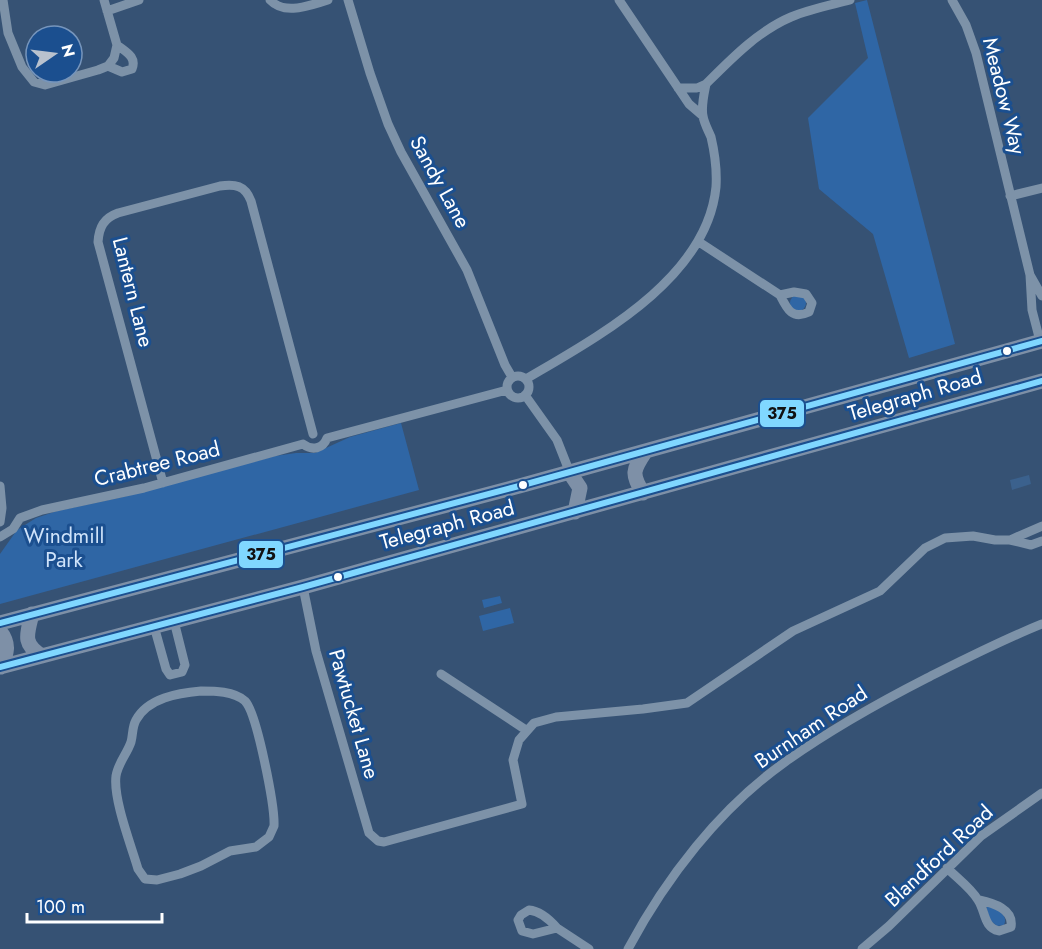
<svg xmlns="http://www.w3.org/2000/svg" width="1042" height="949" viewBox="0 0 1042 949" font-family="Jost,sans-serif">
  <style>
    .green { fill: #2f66a5 }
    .water { fill: #3b618d }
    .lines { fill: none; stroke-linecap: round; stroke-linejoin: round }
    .minor { stroke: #7d92a8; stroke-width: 9 }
    .trunk { stroke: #7e90a7; stroke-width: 15 }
    .bus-1-casing { stroke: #1b4f8f; stroke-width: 10 }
    .bus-1 { stroke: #80d7ff; stroke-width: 6 }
    .bus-dot { fill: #fff; stroke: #1b4f8f; stroke-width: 2 }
    .labels { text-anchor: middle; stroke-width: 6; stroke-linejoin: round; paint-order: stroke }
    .street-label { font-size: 21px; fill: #fff; stroke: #1b4f8f }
    .park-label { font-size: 21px; fill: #cfe3fa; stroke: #1b4f8f }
    .line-badge { stroke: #1b4f8f; stroke-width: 2 }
    .pale-badge-label { font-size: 16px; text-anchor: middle; font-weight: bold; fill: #111 }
  </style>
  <rect width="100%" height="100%" fill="#365274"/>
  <!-- green -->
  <path class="green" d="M867,0L955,344L909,358L873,234L819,189L808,118L868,58L855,3Z
    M790 303a8 8 0 1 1 16 0a8 8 0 1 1-16 0Z
    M401,423L419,490L0,604V554L17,530L36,518L57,511L123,497L275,456L296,453H315L350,437Z
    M500,596L502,603L484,608L482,600Z
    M510,608L514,623L483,631L479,616Z
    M986,906C996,908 1009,914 1004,925L997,926L990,920Z"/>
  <!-- water -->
  <path class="water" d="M1029,475L1031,484L1012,490L1010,480Z"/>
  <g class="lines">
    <!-- minor -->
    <path class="minor" d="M3,0L8,33L22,67L34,82L45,85L98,70L108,66L114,58L117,45L104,0
      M270,0C285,16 310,5 328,0
      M348,0L370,73L388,124L401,152L467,270L505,365L512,377
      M619,0L689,104L703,116
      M952,0L966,25L976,53L1030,275
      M107,11L139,0
      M108,66L122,72L132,69C137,57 126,52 117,45
      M678,88H697L706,84
      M1010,196L1042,188
      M699,242L780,295C787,309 792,320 809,312L812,303L806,294L794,292L780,295
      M1040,341L1032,310L1030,275L1042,296
      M507 387a11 11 0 1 1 22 0a11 11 0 1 1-22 0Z
      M526,379C597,337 707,279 716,187C717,171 715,154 711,137C708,130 704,123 703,116C701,106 704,94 706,84C731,59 758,31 791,17C810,9 831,5 850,0
      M525,395L557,440L570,473
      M163,483L98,242C99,227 104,218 118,213L220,186C235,184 245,185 251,201L313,434
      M0,486L2,508L0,522
      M0,537L13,529L20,518L42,510L144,488L303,444C312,451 323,449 327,438L507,390
      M1010,540L1042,526
      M303,587L316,651L369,833L378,841L384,842L522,804L513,760L519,740L534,723L556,717L643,709L687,703L793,631L880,591L925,548L945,538L973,536L995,540H1010L1031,545L1042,541
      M154,626L166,669L170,675L182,672L185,665L174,621
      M441,674L526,730
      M201,691C214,691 234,691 245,701C257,713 275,807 274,826L269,837L256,847L230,851L201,866L180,874L157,880L145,879L138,869C131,845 113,799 116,776C118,763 127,754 131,742C133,735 132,727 136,720C148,698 178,693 201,691Z
      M947,868C957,878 971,888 978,900C986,912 983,927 999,931L1011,927C1014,909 993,903 979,900
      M529,910C541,911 550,920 557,928L533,934L522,931L518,920L521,915Z
      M557,928L589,949
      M628,949C666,878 719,809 785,762C830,730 878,703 927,678C965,659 1002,640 1042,624
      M862,949L889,926L981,836L1042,793"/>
    <!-- trunk -->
    <path class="trunk" d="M570,473L580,488L575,512
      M643,493C631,474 633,470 645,452
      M32,614C27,634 22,644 42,656
      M0,623L523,485L1042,341
      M0,631C10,644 7,653 1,667
      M0,667L303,587L1042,381"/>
    <defs>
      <path id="bus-1" d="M0,623L523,485L1042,341
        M0,667L303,587L1042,381"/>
    </defs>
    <!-- bus-1 casing -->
    <use href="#bus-1" class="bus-1-casing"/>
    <!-- bus-1 -->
    <use href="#bus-1" class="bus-1"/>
  </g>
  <!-- markers -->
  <g class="bus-dot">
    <circle cx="1007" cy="351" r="5"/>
    <circle cx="523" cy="485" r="5"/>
    <circle cx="338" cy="577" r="5"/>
  </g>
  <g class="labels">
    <!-- street labels -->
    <g class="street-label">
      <text transform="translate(1004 96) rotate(76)" y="7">Meadow Way</text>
      <text transform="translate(440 182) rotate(61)" y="7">Sandy Lane</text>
      <text transform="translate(133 292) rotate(76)" y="7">Lantern Lane</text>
      <text transform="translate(915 395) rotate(-16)" y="7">Telegraph Road</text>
      <text transform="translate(157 464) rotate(-14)" y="7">Crabtree Road</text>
      <text transform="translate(447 525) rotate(-15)" y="7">Telegraph Road</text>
      <text transform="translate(354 714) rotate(74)" y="7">Pawtucket Lane</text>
      <text transform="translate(811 727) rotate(-34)" y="7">Burnham Road</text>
      <text transform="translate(939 856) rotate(-43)" y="7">Blandford Road</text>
    </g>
    <!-- park labels -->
    <g class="park-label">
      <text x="64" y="543">Windmill<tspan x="64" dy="24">Park</tspan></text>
    </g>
  </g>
  <g class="line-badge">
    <rect x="759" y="399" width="46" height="29" rx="6" fill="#80d7ff"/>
    <rect x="238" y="540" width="46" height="29" rx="6" fill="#80d7ff"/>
  </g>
  <g class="pale-badge-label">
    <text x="782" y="419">375</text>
    <text x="261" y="560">375</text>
  </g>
  <!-- north arrow -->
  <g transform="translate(54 54) rotate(76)"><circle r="28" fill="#1b4f8f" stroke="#7695bc" stroke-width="1.5"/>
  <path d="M0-4.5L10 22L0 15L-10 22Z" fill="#b9c2ce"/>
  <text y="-9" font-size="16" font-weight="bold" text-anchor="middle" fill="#ffffff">N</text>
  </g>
  <!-- scale -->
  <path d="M27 913v9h135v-9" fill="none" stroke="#ffffff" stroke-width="3"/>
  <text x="36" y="913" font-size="18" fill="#ffffff" stroke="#1b4f8f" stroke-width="4.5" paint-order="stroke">100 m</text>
</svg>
